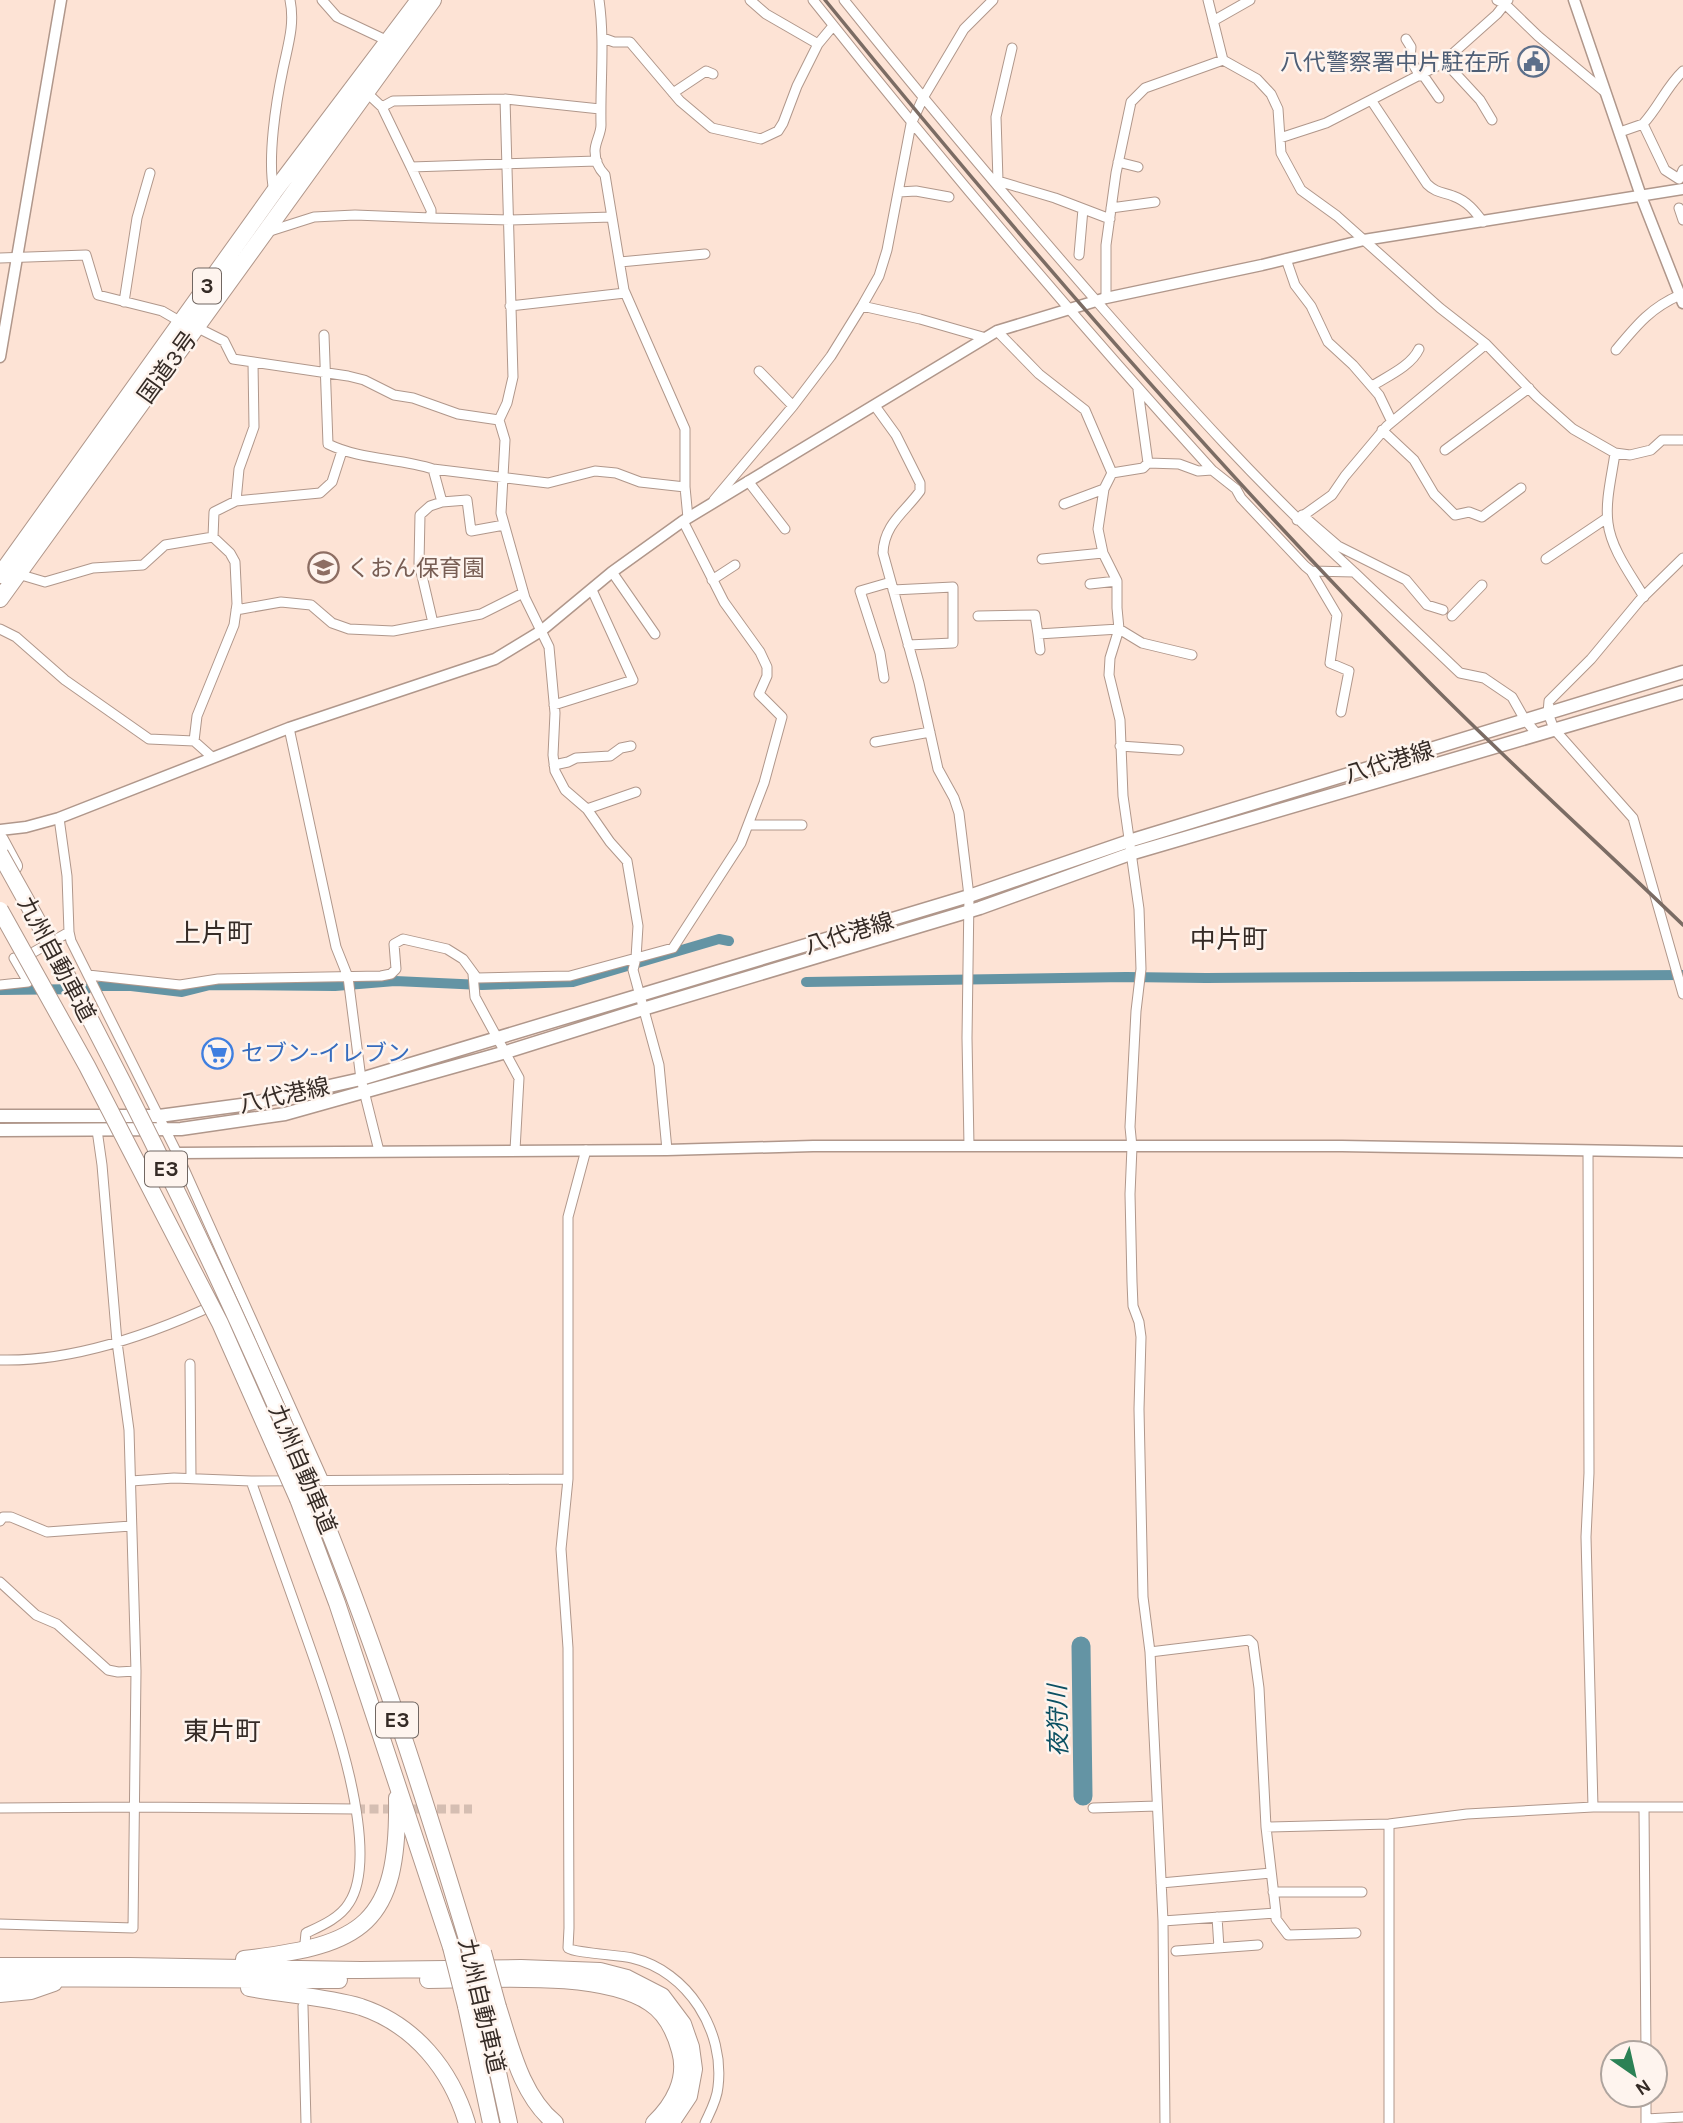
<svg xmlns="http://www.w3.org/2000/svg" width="1683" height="2123" viewBox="0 0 1683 2123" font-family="Karla,'Noto Sans JP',sans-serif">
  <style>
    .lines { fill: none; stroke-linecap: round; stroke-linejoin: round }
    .canal { stroke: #6494a4; stroke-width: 10 }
    .river { stroke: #6494a4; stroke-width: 19 }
    .minor-tunnel { stroke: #d5beb2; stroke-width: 9; stroke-dasharray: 9 4.5; stroke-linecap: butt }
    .minor-casing { stroke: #b0978b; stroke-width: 11 }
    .tertiary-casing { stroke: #b0978b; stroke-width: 13 }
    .secondary-casing { stroke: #b0978b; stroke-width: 15 }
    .trunk-casing { stroke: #b0978b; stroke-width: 18 }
    .motorway-casing { stroke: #b0978b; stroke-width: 18 }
    .minor { stroke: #fff; stroke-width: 9 }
    .tertiary { stroke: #fff; stroke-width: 10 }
    .secondary { stroke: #fff; stroke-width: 12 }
    .trunk { stroke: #fff; stroke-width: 16 }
    .motorway { stroke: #fff; stroke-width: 16 }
    .rail { stroke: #7b6c64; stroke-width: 3.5 }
    .motorway-bridge-casing { stroke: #b0978b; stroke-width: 18; stroke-linecap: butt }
    .motorway-bridge { stroke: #fff; stroke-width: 16 }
    .labels { text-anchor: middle; stroke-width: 5; stroke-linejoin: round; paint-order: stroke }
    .shield { fill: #fef4ee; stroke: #716762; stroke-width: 2 }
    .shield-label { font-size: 21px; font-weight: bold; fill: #352b26 }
    .service-label { font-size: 23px; fill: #4e5e75; stroke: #fef4ee; text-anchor: end }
    .street-label { font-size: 23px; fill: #352b26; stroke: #fef4ee }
    .education-label { font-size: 23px; fill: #785e54; stroke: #fef4ee; text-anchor: start }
    .shop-label { font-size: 23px; fill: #366cbe; stroke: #fef4ee; text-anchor: start }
    .water-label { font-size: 24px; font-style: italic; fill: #0b5062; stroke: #fef4ee }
    .quarter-label { font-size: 26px; fill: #352b26; stroke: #fef4ee }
  </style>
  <rect width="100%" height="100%" fill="#fde3d5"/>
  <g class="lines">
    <!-- canal -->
    <path class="canal" d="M806,982L1126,977L1206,978L1683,975
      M101,986H131L182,992L210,985L335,986L395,981L482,985L573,982L719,939L729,941
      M0,990L87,989"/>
    <!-- river -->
    <path class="river" d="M1081,1646L1083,1796"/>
    <!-- minor-tunnel -->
    <path class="minor-tunnel" d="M356,1809H472"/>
    <defs>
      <path id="minor" d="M322,0L337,17L388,41
        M599,0C605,41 600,83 601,125C601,134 595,142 595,151C595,161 598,168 605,175L624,290L685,429V487L688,518
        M750,0L766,14L818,44L833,26
        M813,0C941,161 1074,318 1212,470L1236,489L1241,498L1305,566L1311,571L1354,572L1460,673L1484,678L1512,697L1525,720L1537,734
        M844,0C929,106 1016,209 1106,312C1185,402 1265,491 1354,572
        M1208,0L1223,60L1257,79L1271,94L1278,109L1281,153L1301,190L1337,216L1440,308L1486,344L1537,397L1573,429L1615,453L1630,455L1651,450L1662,440H1683
        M1497,0L1505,4L1538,36L1605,92
        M1213,21L1250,0
        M603,38L614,42H630L680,101L712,128L761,139L778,131L783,123L797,86L818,44
        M1406,39L1411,47L1410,59L1420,76
        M1012,48L996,117L998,181L1055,198L1110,219
        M1444,61L1480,100L1492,120
        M1423,75L1439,98
        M366,92L382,107L393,101L505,99L600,109
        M673,93L706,71L713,74
        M1371,100L1427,184C1436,193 1443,192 1453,196C1467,201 1475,211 1483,222
        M382,107L411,167L597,161
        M1643,124C1659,107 1666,87 1683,71
        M1620,132L1643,124L1665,170L1679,179L1683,170
        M1280,138L1326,123L1441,64L1497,14L1508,0
        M1118,162L1138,167
        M411,167L431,210V218L510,220L612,217
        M274,192C267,159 276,102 283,69C288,45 295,24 290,0
        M899,192L916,191L949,197
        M1111,208L1155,202
        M1679,208L1683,220
        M267,232L314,217L355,215L431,218
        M1079,255L1083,209
        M0,258L86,255L98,295L162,311L181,322
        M1286,259L1295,285L1311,306L1328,342L1353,365L1379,395L1392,422
        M620,262L705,254
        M1106,298V245L1116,173L1131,102L1145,88L1223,60
        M124,302L137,218L150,173
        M510,306L625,293
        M862,306L920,319L986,338
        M196,327L224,341L233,359L348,376L364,380L394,395L413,398L458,414L499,420L505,440L501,513L525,598L549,647L555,713L553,755L555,771L565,790L587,809L610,842L627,861L638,926L636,958L633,970L659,1065L667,1150
        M997,331L1039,374L1085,410L1112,473
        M324,335L328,444C360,460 399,458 433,469L548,483L595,471L616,473L640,482L685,487
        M1616,350C1636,326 1650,308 1680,295
        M759,371L793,406
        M1372,386C1388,376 1411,366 1419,349
        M1138,390L1148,463
        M875,406L896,435L920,483V491C905,512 884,524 883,553L919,683L938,769L954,798L959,813L969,896L967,1038L969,1146
        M499,420L507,403L513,377L505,99
        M1382,430L1414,460L1434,494L1455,515L1469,512L1482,517L1521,488
        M1445,450L1529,388
        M1615,453C1612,475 1605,501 1608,523C1611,549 1631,575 1644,597
        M433,469L442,502L430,506L420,515L419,563L433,623
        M748,481L785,529
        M714,500L793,406L831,356L862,306L879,276L887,250L911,124L923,98L964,29L993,0
        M236,501L239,469L254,427L253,363
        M442,502L467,500L471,531L504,525
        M1064,504L1104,489
        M1302,515L1338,546L1406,580L1427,605L1443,610
        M1297,520L1332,495L1345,476L1387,426L1486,344
        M1683,558L1640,600L1591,659L1549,701L1548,713L1554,729L1633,818L1683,994
        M1042,559L1103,553
        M1546,559L1607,518
        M1311,571L1337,615L1330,663L1349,671L1341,712
        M612,572L655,634
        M18,574L45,582L93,568L143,565L165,545L213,537
        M712,580L735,565
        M1090,584L1117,581
        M893,590L953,587V643L908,645
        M236,610L281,602L311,605L332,623L349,629L393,631L481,614L523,593
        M978,616L1035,615L1038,634
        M1452,616L1482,585
        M0,629L16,637L65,680L149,739L194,741L212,757
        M1040,650L1038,634L1119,629L1142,643L1192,655
        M884,678L880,653L860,591L891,582
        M554,705L633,680L592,590
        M289,728L336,947L348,977L361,1079L379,1151
        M194,741L197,716L234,625L237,604L235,562L230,553L213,537L214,512L236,501L320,493L332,482L342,451
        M875,742L930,732
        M1120,746L1179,750
        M554,765L568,762L576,758L610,756L621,748L631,746
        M587,809L636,792
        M59,818L67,876L69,932L71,941L177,1153L324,1481
        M748,825H802
        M473,974L475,997L519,1078L515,1150
        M88,975L180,985L218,979L381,976L391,974L396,969L394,944L403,939L447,949L463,959L477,978L570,976L673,948L741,843L764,783L782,717L759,694L767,676V667L760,652L724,602L683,521
        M0,985L28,982L14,958L32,953L69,932
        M586,1150L568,1217V1479L561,1549L568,1648L569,1928L568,1948C575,1953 618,1955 632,1958C688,1971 725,2031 718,2087C717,2100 710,2112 705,2123
        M1588,1151L1589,1473L1586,1537L1593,1807
        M0,1360C77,1362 163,1330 231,1297
        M190,1364L191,1478
        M131,1481L174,1478L251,1481L568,1479
        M251,1481C267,1526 283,1571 299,1616C320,1677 386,1846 349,1903C340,1918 321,1926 306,1933L305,1943
        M0,1521L3,1517H11L47,1532L131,1526
        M0,1582L36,1615L57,1624L108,1670L118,1672L136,1671
        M1150,1652L1249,1640L1253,1644L1259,1688L1266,1827L1276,1913L1163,1921
        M1644,1807L1646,2053
        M0,1808L134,1807L356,1809
        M1093,1808L1157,1806
        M1389,1824V2123
        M1266,1827L1389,1824L1467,1814L1593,1807H1683
        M1161,1883L1271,1873
        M1273,1892H1362
        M1276,1913V1919L1288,1935L1356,1933
        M1217,1917L1219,1948
        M0,1924L133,1928L136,1671L129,1430L117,1342L102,1165L97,1130
        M1176,1951L1258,1945
        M303,2006L306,2123
        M1646,2095V2123
        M1646,2119L1683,2117
        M1165,2123L1163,1921L1150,1652L1143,1597L1139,1409L1141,1337L1139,1322L1133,1306L1132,1282L1130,1194L1132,1147L1130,1127L1136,1011L1141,969L1139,909L1123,796L1120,720L1109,675L1110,658L1119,629L1117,608V581L1103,553L1098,529L1104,489L1112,473L1143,468L1148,463L1179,464L1198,471L1212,470"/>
      <path id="tertiary" d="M1574,0L1641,196L1683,303
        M0,357L61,0
        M0,830L26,827L59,818L289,728L495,659L541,631L612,572L683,521L997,331L1106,298L1262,265L1364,240L1683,189
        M177,1153L667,1150L813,1146H1342L1683,1152"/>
      <path id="secondary" d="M0,1116H159L249,1104L361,1079L969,896L1129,841L1683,672
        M0,1130L181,1129L285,1114L506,1052L643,1009L980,908L1130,854L1683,692"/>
      <path id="trunk" d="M0,575L274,192L419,0
        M0,599L433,0"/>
      <path id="motorway" d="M0,840L14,866
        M314,1494C375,1642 424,1796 470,1949
        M298,1499L337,1603L451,1947
        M244,1959C363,1945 399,1925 397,1798
        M0,1966H130L361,1970L521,1968L600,1971L627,1978L662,1996L683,2024L691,2047L694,2069L689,2096L671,2123
        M0,1978L339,1980
        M428,1980C489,1980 600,1970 650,2003C667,2014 675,2032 680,2051C688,2079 673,2105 654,2123
        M249,1988C286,1995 325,1996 361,2007C415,2025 451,2070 467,2123
        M0,1994L31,1991L54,1983
        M466,2006L491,2123
        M498,2007C511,2047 521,2095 555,2123
        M484,2008L509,2123"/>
    </defs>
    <!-- minor casing -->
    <use href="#minor" class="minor-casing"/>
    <!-- tertiary casing -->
    <use href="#tertiary" class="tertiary-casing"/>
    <!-- secondary casing -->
    <use href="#secondary" class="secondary-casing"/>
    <!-- trunk casing -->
    <use href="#trunk" class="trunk-casing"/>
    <!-- motorway casing -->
    <use href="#motorway" class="motorway-casing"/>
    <!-- minor -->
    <use href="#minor" class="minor"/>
    <!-- tertiary -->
    <use href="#tertiary" class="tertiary"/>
    <!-- secondary -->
    <use href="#secondary" class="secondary"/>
    <!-- trunk -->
    <use href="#trunk" class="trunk"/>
    <!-- motorway -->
    <use href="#motorway" class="motorway"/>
    <!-- rail -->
    <path class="rail" d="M825,0C1016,235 1214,464 1426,679C1510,764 1598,843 1683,925"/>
    <defs>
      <path id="motorway-bridge" d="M0,854C117,1060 221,1275 314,1494
        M0,910L87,1066L220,1323L298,1499
        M451,1947L466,2006
        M470,1949L484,2008
        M483,1952L498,2007"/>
    </defs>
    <!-- motorway-bridge casing -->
    <use href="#motorway-bridge" class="motorway-bridge-casing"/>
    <!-- motorway-bridge -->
    <use href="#motorway-bridge" class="motorway-bridge"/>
  </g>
  <!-- icons -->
  <defs>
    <symbol id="civic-ring" viewBox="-11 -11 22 22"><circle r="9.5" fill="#fef4ee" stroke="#5c6f8a" stroke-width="1.5"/><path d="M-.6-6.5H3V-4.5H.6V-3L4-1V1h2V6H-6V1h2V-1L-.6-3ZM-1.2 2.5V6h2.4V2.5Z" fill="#5c6f8a"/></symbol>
    <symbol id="school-ring" viewBox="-11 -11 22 22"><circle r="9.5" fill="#fef4ee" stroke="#8d6e63" stroke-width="1.5"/><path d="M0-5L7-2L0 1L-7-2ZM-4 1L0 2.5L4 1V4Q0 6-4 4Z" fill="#8d6e63"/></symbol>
    <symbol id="supermarket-ring" viewBox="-11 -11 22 22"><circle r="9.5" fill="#fef4ee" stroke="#3f7fe0" stroke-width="1.5"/><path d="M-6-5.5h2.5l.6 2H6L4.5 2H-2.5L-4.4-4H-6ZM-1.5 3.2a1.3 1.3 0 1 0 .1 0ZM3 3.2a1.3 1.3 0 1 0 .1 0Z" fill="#3f7fe0"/></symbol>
  </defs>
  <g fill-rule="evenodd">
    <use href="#civic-ring" x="1516" y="44" width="35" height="35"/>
    <use href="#school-ring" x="306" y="550" width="35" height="35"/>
    <use href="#supermarket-ring" x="200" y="1036" width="35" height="35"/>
  </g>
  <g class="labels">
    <!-- shield labels -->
    <g class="shield">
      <rect x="193" y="268.5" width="28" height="35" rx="5"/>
      <rect x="145" y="1151.5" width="42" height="35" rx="5"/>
      <rect x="376" y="1702.5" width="42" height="35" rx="5"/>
    </g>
    <g class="shield-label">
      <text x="207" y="293">3</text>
      <text x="166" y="1176">E3</text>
      <text x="397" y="1727">E3</text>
    </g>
    <!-- service labels -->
    <g class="service-label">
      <text x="1510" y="70">八代警察署中片駐在所</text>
    </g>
    <!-- street labels -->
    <g class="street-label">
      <text transform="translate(167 367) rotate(-54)" y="8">国道3号</text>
      <text transform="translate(1389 762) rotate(-17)" y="8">八代港線</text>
      <text transform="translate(849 933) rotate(-17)" y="8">八代港線</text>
      <text transform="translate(57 959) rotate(62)" y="8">九州自動車道</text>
      <text transform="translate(284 1095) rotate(-12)" y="8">八代港線</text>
      <text transform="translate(303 1469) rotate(67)" y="8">九州自動車道</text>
      <text transform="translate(482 2006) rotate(77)" y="8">九州自動車道</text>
    </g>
    <!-- education labels -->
    <g class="education-label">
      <text x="347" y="576">くおん保育園</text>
    </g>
    <!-- shop labels -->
    <g class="shop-label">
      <text x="241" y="1061">セブン-イレブン</text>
    </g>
    <!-- water labels -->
    <g class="water-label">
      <text transform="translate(1058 1721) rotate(-91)" y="8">夜狩川</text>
    </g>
    <!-- quarter labels -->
    <g class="quarter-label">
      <text x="214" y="942">上片町</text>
      <text x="1229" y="948">中片町</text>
      <text x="222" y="1740">東片町</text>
    </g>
  </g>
  <!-- north arrow -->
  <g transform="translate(1634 2074) rotate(146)"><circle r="33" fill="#fef4ee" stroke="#aea49e" stroke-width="2"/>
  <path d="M0-5L12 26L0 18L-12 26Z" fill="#2b8155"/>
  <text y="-10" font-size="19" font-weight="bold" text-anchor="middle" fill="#352b26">N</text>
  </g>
</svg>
